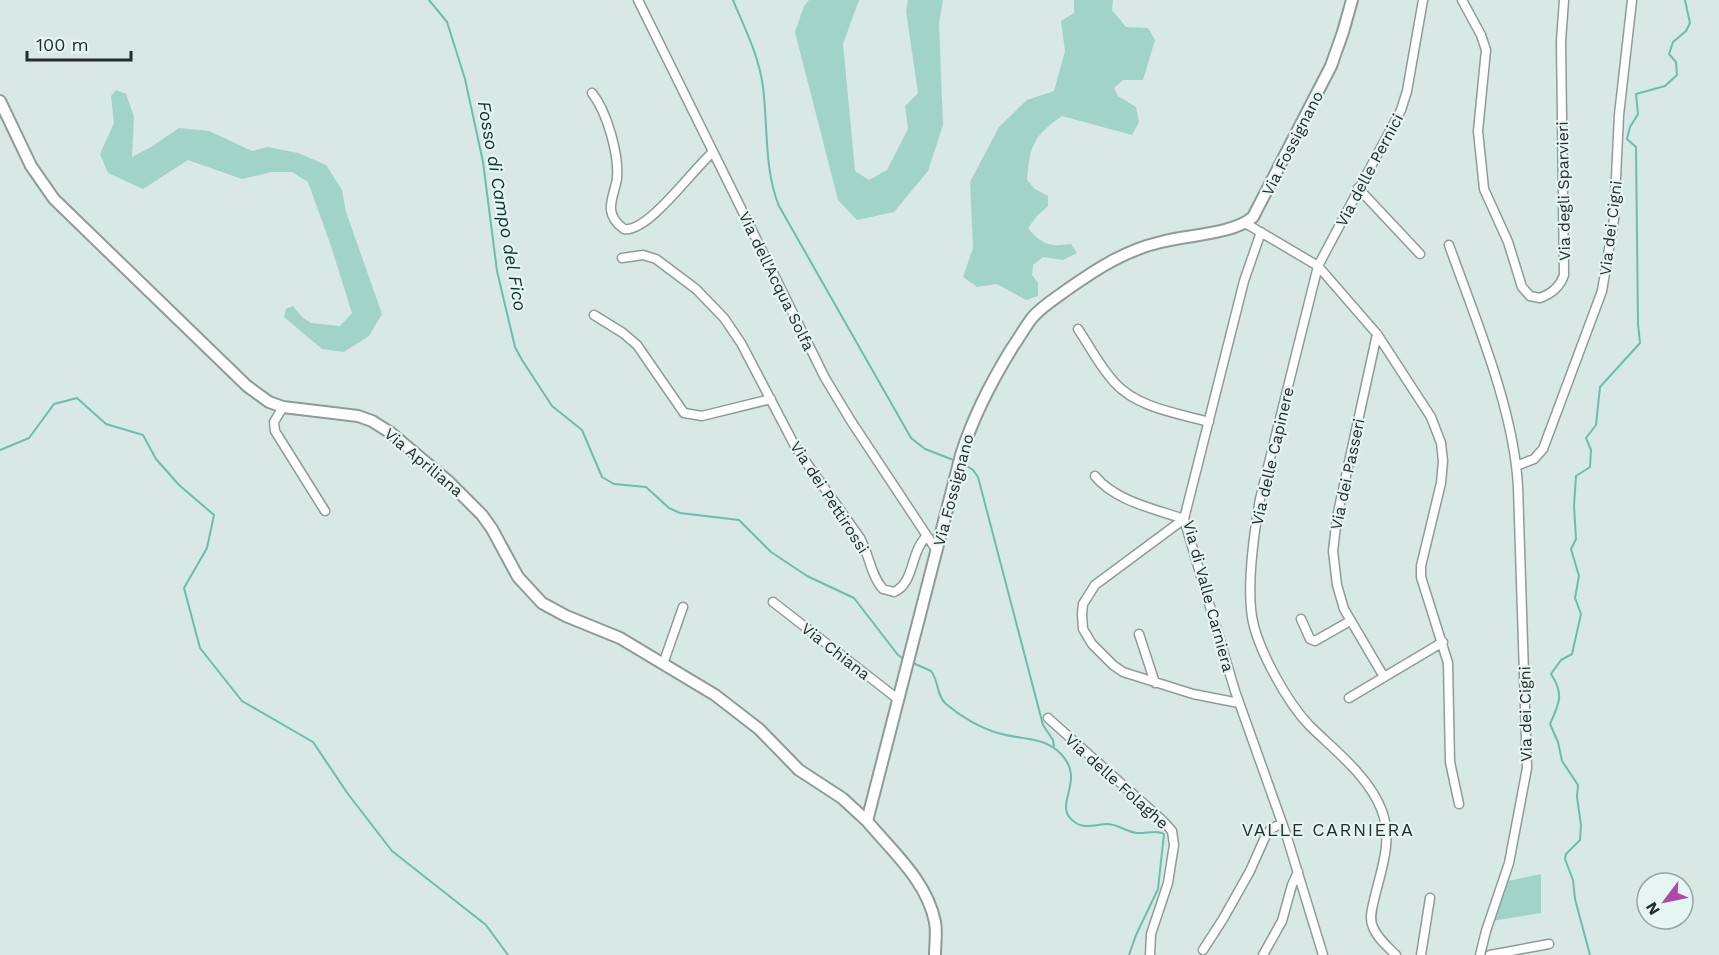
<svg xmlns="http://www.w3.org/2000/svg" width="1719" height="955" viewBox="0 0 1719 955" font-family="'Work Sans',sans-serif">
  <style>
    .green { fill: #a2d3c7 }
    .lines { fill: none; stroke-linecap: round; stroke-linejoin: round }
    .stream { stroke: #6bbead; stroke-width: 2 }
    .minor-casing { stroke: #8e9c99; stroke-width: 11 }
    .tertiary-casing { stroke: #8e9c99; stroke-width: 14 }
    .minor { stroke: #fff; stroke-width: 8 }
    .tertiary { stroke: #fff; stroke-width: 10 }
    .labels { text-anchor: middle; stroke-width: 4.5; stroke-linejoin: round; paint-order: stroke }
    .street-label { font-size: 16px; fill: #262c2a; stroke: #e5f5f1 }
    .water-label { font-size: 18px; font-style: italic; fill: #0b342d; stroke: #e5f5f1 }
    .neighbourhood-label { font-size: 18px; letter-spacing: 1.5px; fill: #262c2a; stroke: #e5f5f1 }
  </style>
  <rect width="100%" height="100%" fill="#d8e8e4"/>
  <!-- green -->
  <path class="green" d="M809,0H859L843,44L855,171L869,180L887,170L908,129L905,106L918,93L906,11L908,0H943L939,23L943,125L928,171L894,212L857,220L838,200L795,32L804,6Z
    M1074,0H1113L1112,10L1126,27L1148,28L1155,40L1143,80H1123L1114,88L1118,96L1136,107L1139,122L1132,135L1062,116C1033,136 1030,146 1027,180L1035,189L1048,196V206L1037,216L1028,228C1041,245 1051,247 1071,244L1077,253L1063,260L1043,257L1033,265L1032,275L1038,283V296L1026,300L997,284L977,287L963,277L973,248L970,182L999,127L1027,100L1054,91L1065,51L1061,21L1074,13Z
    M116,90L126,94L134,117L132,157L151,147L179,128L209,131L252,151L268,147L298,153L326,165L342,190L346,212L382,314L369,336L344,352L322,349L284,317L286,309L293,306L302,317L311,323L340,326L352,313L331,246L308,182L292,172H272L242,179L188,160L143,189L108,173L100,154L114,123L111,96Z
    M1541,874V913L1492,921L1508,881Z"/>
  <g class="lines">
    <!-- stream -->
    <path class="stream" d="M429,0L447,22L465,79L483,162L497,271L515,347L522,360L552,406L582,430L602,477L614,484L646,487L669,508L680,513L739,520L771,552L807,576L854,598L898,655L905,660
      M733,0C745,29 759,56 763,87C768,126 764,170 779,206L911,438L925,449L956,461
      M0,450L29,438L54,404L77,398L106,424L143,435L156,459L179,485L214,515L207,548L184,588L200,648L242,701L313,742L348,794L392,851L486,925L508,955
      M962,463L973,470L978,477L1043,725L1053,740L1054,746
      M913,663L931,671C939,681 936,695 946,704C960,716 980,728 998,733C1020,740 1044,736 1061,754C1088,782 1049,806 1076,823C1084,829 1098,824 1107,824C1118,824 1126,832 1137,833C1146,834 1156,829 1164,834L1158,889L1136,935L1129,955
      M1590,955L1575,899L1573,880L1565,859L1566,854L1580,840L1581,825L1577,797L1578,785L1562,761L1558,742L1550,724C1560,702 1564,694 1551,674L1561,660L1572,654L1581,614L1575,598L1579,576L1571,549L1576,539L1574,506L1576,476L1590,467L1591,450L1586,438L1596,425L1600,387L1640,343L1638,324L1636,147L1627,139L1630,127L1638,114L1636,94L1665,86L1677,75L1676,62L1669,54L1673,42L1686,31L1690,23L1685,0"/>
    <defs>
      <path id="minor" d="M638,0L825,378L851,421L937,551
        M1462,0L1481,35L1486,50L1478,131L1484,189L1508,242L1522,287L1530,296L1540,298C1551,294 1560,287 1564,275L1561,41L1564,0
        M592,93C607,112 619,154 617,178C616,188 610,199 611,210C612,218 617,224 624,229C648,233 693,169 713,152
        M1358,188L1420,254
        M1245,223L1318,266L1377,334L1431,417L1441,443L1443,461L1441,483L1421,566V577L1448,663L1450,762L1459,804
        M1261,232L1244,281L1184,519L1235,691L1286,834L1323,955
        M1449,245C1475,318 1514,409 1518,487L1527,768L1509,863L1486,931L1480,955
        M622,258L643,255L656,259L696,289L724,318L741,343L796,448L860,538C869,554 871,576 883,589L894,592C915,583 910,551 927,536
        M594,315L623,333L637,345L684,413L702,416L771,399
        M1078,329C1090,347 1100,367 1115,383C1138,408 1177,413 1209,422
        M1377,334L1337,517L1333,551L1337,585L1344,609L1384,677
        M283,407L274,422L275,431L325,511
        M1516,466L1534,459L1543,449L1602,291L1614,219L1619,115L1632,0
        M1095,476C1115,501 1155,509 1184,519
        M1184,519L1095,585L1083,604L1082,614L1083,629L1092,644L1113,665L1123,672L1193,694L1239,703
        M773,602L899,700
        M1301,619L1310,639L1315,641L1350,621
        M1139,634L1155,683
        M663,664L683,607
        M1349,698L1443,642
        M1048,718L1162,820L1172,831L1174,845L1168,883L1151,934L1150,955
        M1203,950L1223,919L1250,871L1266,835L1271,829L1282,823
        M1263,955L1282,921L1292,885L1298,872
        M1396,955C1388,947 1377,938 1373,927C1369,919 1372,909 1374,900C1381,870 1393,841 1382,811C1369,776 1335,751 1309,725C1287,702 1257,648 1252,617C1247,584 1254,533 1260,499L1318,266L1401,110L1407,91L1423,0
        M1421,955L1430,898
        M1490,955L1549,944"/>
      <path id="tertiary" d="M0,101L31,166L54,199L247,386L269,402L283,407L358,416L372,421L391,433L448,481L482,515L492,529L518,577L542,603L566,616L620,638L715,695L759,729L799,770L842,798L867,821
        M935,955C935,944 937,933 935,922C927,881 892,851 867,821L961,455C973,417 991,382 1012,348C1019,338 1025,327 1032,318C1042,306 1056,298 1068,289C1098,268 1126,250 1161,242C1187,235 1234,234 1253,217L1331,66L1343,32L1352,0"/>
    </defs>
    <!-- minor casing -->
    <use href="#minor" class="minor-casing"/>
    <!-- tertiary casing -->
    <use href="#tertiary" class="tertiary-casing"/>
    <!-- minor -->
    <use href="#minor" class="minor"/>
    <!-- tertiary -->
    <use href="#tertiary" class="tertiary"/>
  </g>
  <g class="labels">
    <!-- street labels -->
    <g class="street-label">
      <text transform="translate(1292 143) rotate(-63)" y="6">Via Fossignano</text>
      <text transform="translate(1369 170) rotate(-62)" y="6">Via delle Pernici</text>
      <text transform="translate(1563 191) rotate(-91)" y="6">Via degli Sparvieri</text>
      <text transform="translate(1610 228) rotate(-83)" y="6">Via dei Cigni</text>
      <text transform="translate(777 281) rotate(64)" y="6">Via dell'Acqua Solfa</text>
      <text transform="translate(1272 456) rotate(-77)" y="6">Via delle Capinere</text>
      <text transform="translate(424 462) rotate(40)" y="6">Via Apriliana</text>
      <text transform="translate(1347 474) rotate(-78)" y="6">Via dei Passeri</text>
      <text transform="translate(953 490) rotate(-75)" y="6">Via Fossignano</text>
      <text transform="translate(830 497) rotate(57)" y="6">Via dei Pettirossi</text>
      <text transform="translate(1209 596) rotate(75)" y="6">Via di Valle Carniera</text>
      <text transform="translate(836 651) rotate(38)" y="6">Via Chiana</text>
      <text transform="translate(1525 714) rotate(-91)" y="6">Via dei Cigni</text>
      <text transform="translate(1117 781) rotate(42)" y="6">Via delle Folaghe</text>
    </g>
    <!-- water labels -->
    <g class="water-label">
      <text transform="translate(502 206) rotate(80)" y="6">Fosso di Campo del Fico</text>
    </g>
    <!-- neighbourhood labels -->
    <g class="neighbourhood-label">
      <text x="1328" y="836">VALLE CARNIERA</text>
    </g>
  </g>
  <!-- north arrow -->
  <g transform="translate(1665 901) rotate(238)"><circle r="28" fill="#e5f5f1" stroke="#99a5a1" stroke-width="1.5"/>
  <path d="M0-4.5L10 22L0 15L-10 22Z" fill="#af48ab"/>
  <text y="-9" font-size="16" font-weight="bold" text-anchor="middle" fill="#262c2a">N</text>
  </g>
  <!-- scale -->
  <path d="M27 51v9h104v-9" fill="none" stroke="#262c2a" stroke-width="3"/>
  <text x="36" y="51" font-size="18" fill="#262c2a" stroke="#e5f5f1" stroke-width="4.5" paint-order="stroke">100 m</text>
</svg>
